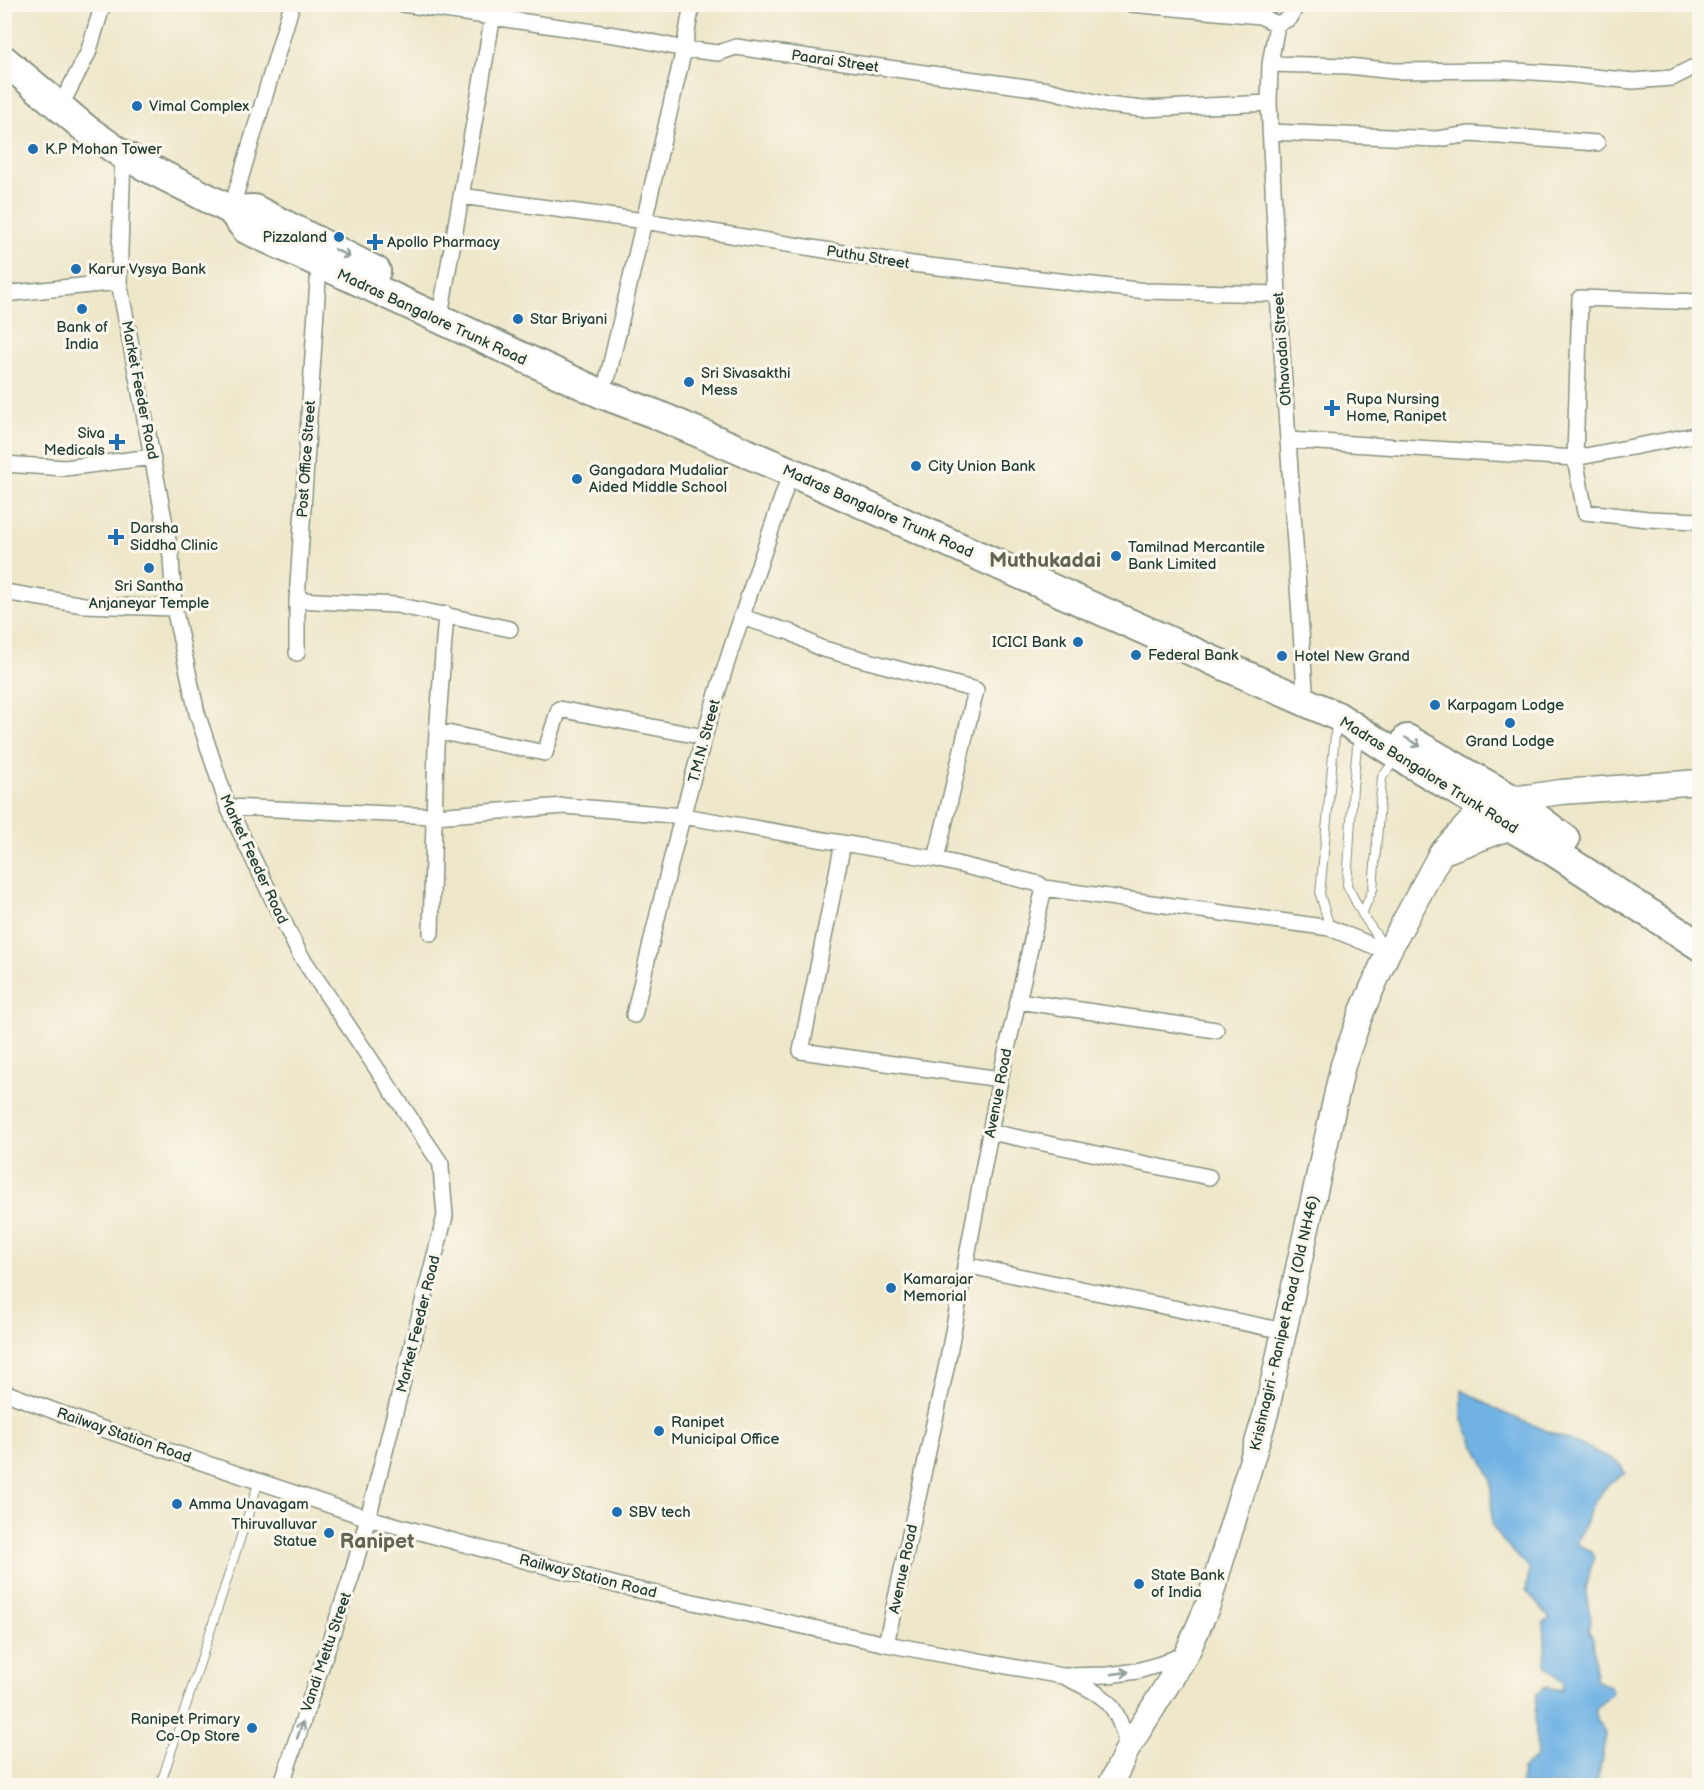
<svg xmlns="http://www.w3.org/2000/svg" width="1704" height="1790" viewBox="0 0 1704 1790" font-family="'Balsamiq Sans',sans-serif">
  <style>
    .water { fill: #70b2e4; stroke: #48788c; stroke-width: 1.5 }
    .lines { fill: none; stroke-linecap: round; stroke-linejoin: round }
    .lane-casing { stroke: #86927f; stroke-width: 10 }
    .street-casing { stroke: #86927f; stroke-width: 18 }
    .primary-casing { stroke: #86927f; stroke-width: 27 }
    .highway-casing { stroke: #86927f; stroke-width: 32 }
    .lane { stroke: #fff; stroke-width: 8 }
    .street { stroke: #fff; stroke-width: 15 }
    .primary { stroke: #fff; stroke-width: 24 }
    .highway { stroke: #fff; stroke-width: 28 }
    .oneway { stroke: #8f9e9a }
    .poi-dot { fill: #1f6fb2; stroke: #fbf7ec; stroke-width: 2 }
    .labels { text-anchor: middle; stroke-width: 6; stroke-linejoin: round; paint-order: stroke }
    .street-label { font-size: 15px; fill: #1f3d34; stroke: #fbf7ec }
    .poi-label { font-size: 15px; fill: #1f3d34; stroke: #fbf7ec; text-anchor: start }
    .district-label { font-size: 21px; font-weight: bold; fill: #626652; stroke: #fbf7ec }
  </style>
  <rect width="100%" height="100%" fill="#fbf7ec"/>
  <filter id="ink" filterUnits="userSpaceOnUse"><feTurbulence type="fractalNoise" baseFrequency=".0167" numOctaves="2"/><feDisplacementMap in="SourceGraphic" scale="12" xChannelSelector="R" yChannelSelector="G"/><feConvolveMatrix kernelMatrix="1 2 1 2 8 2 1 2 1" color-interpolation-filters="sRGB"/></filter>
  <filter id="wash" filterUnits="userSpaceOnUse"><feTurbulence type="fractalNoise" baseFrequency=".008" numOctaves="4" result="noise"/><feDisplacementMap in="SourceGraphic" scale="24" xChannelSelector="R" yChannelSelector="G"/><feGaussianBlur stdDeviation="1.35" result="paint"/><feColorMatrix in="noise" values="0 0 0 0 0 0 0 0 0 0 0 0 0 0 0 0 0 1.4 0 .05"/><feComposite in="paint" operator="in"/></filter>
  <g filter="url(#wash)">
    <rect width="100%" height="100%" fill="#eee7ca"/>
    <!-- water -->
    <path class="water" d="M1462,1390L1501,1412L1591,1449L1620,1464L1625,1473L1609,1483L1594,1502L1576,1544L1591,1551L1594,1557L1585,1588L1591,1619L1588,1630L1593,1639L1596,1680L1610,1687L1612,1692L1596,1709V1719L1606,1734L1597,1785H1521L1522,1769L1537,1757L1535,1716L1537,1694L1546,1687L1562,1690L1563,1682L1546,1666L1544,1623L1550,1619L1526,1590L1530,1569L1505,1544L1492,1525L1491,1477L1462,1420Z"/>
  </g>
  <g filter="url(#ink)">
    <g class="lines">
      <defs>
        <path id="lane" d="M1358,737L1353,787L1347,885L1362,914
          M1330,928L1320,894L1336,724
          M1386,949L1362,914L1373,889L1382,777L1396,759
          M160,1786L259,1481"/>
        <path id="street" d="M403,4L628,37L684,49L718,53L736,47L1048,90L1107,105L1143,109L1269,103
          M1131,4L1260,16L1277,24
          M1297,4L1290,18L1277,24L1270,64L1269,103L1278,294L1306,704
          M1270,64L1348,66L1394,71L1501,70L1565,74L1633,81L1672,78L1692,68
          M60,107L88,53L103,4
          M1270,132L1437,139L1471,134L1597,143
          M123,155L119,282L171,556L174,608L197,713L228,807L299,953L441,1164V1168L445,1216L368,1518L351,1578L281,1786
          M461,196L644,221L912,264L1146,291L1278,294
          M231,210L292,4
          M4,294L119,282
          M1700,302L1580,298L1575,458L1585,512L1648,519L1700,521
          M437,319L442,304L495,4
          M608,376L684,49L692,4
          M1288,440L1575,458L1700,434
          M4,464L65,468L152,457
          M4,592L84,605L174,608
          M297,600L396,605L510,629
          M741,617L790,632L820,648L976,690L936,859L1039,884L1044,888
          M297,653V600L319,265
          M437,731L545,753L559,709L704,737
          M228,807L434,816L565,806L683,816L936,859
          M843,843L801,1051L1000,1079
          M431,933L436,747L446,614
          M1018,1001L1216,1030
          M634,1015C658,913 682,811 712,710C736,630 764,551 791,472L794,469
          M990,1132L1209,1177
          M965,1265L1284,1331
          M4,1392L94,1426L368,1518L620,1586L886,1644L1062,1676L1109,1675L1137,1671L1161,1664L1186,1653
          M886,1644L947,1364L1000,1079L1044,888L1330,928L1388,952
          M1067,1678C1110,1698 1115,1702 1128,1748"/>
        <path id="primary" d="M1446,851L1511,827L1524,817
          M1110,1786L1128,1748L1187,1653L1208,1605L1266,1413L1343,1065L1362,1011L1388,952L1441,853L1484,807L1512,799L1561,792L1700,782"/>
        <path id="highway" d="M4,60L86,129L123,155L231,210L246,229L602,394L655,414L791,472L1337,716L1399,756L1484,807L1511,827L1548,848L1700,946
          M231,210L254,209L376,271
          M1407,739L1512,799L1565,839"/>
      </defs>
      <!-- lane casing -->
      <use href="#lane" class="lane-casing"/>
      <!-- street casing -->
      <use href="#street" class="street-casing"/>
      <!-- primary casing -->
      <use href="#primary" class="primary-casing"/>
      <!-- highway casing -->
      <use href="#highway" class="highway-casing"/>
      <!-- lane -->
      <use href="#lane" class="lane"/>
      <!-- street -->
      <use href="#street" class="street"/>
      <!-- primary -->
      <use href="#primary" class="primary"/>
      <!-- highway -->
      <use href="#highway" class="highway"/>
    </g>
    <!-- one-way arrows -->
    <defs><path id="oneway-shaft" d="M-6 0H5M1.5-3L5.5 0L1.5 3" fill="none" stroke-width="1.6" stroke-linecap="round" stroke-linejoin="round" transform="scale(1.5)"/></defs>
    <g class="oneway">
      <use href="#oneway-shaft" transform="translate(342 253) rotate(27)"/>
      <use href="#oneway-shaft" transform="translate(1413 742) rotate(30)"/>
      <use href="#oneway-shaft" transform="translate(1120 1673) rotate(-8)"/>
      <use href="#oneway-shaft" transform="translate(300 1730) rotate(-71)"/>
    </g>
  </g>
  <!-- markers -->
  <g class="poi-dot">
    <circle cx="137" cy="106" r="6"/>
    <circle cx="33" cy="149" r="6"/>
    <circle cx="339" cy="237" r="6"/>
    <path d="M372 233h6v6h6v6h-6v6h-6v-6h-6v-6h6z"/>
    <circle cx="76" cy="269" r="6"/>
    <circle cx="82" cy="309" r="6"/>
    <circle cx="518" cy="319" r="6"/>
    <circle cx="689" cy="382" r="6"/>
    <path d="M1329 399h6v6h6v6h-6v6h-6v-6h-6v-6h6z"/>
    <path d="M114 433h6v6h6v6h-6v6h-6v-6h-6v-6h6z"/>
    <circle cx="916" cy="466" r="6"/>
    <circle cx="577" cy="479" r="6"/>
    <path d="M113 528h6v6h6v6h-6v6h-6v-6h-6v-6h6z"/>
    <circle cx="1116" cy="556" r="6"/>
    <circle cx="149" cy="568" r="6"/>
    <circle cx="1078" cy="642" r="6"/>
    <circle cx="1136" cy="655" r="6"/>
    <circle cx="1282" cy="656" r="6"/>
    <circle cx="1435" cy="705" r="6"/>
    <circle cx="1510" cy="723" r="6"/>
    <circle cx="891" cy="1288" r="6"/>
    <circle cx="659" cy="1431" r="6"/>
    <circle cx="177" cy="1504" r="6"/>
    <circle cx="617" cy="1512" r="6"/>
    <circle cx="329" cy="1533" r="6"/>
    <circle cx="1139" cy="1584" r="6"/>
    <circle cx="252" cy="1728" r="6"/>
  </g>
  <g class="labels">
    <!-- street labels -->
    <g class="street-label">
      <text transform="translate(835 61) rotate(8)" y="5">Paarai Street</text>
      <text transform="translate(868 257) rotate(9)" y="5">Puthu Street</text>
      <text transform="translate(432 317) rotate(25)" y="5">Madras Bangalore Trunk Road</text>
      <text transform="translate(1282 349) rotate(-94)" y="5">Othavadai Street</text>
      <text transform="translate(140 390) rotate(79)" y="5">Market Feeder Road</text>
      <text transform="translate(306 459) rotate(-86)" y="5">Post Office Street</text>
      <text transform="translate(878 511) rotate(24)" y="5">Madras Bangalore Trunk Road</text>
      <text transform="translate(704 741) rotate(-75)" y="5">T.M.N. Street</text>
      <text transform="translate(1429 775) rotate(32)" y="5">Madras Bangalore Trunk Road</text>
      <text transform="translate(254 859) rotate(65)" y="5">Market Feeder Road</text>
      <text transform="translate(998 1093) rotate(-79)" y="5">Avenue Road</text>
      <text transform="translate(1284 1323) rotate(-77)" y="5">Krishnagiri - Ranipet Road (Old NH46)</text>
      <text transform="translate(418 1324) rotate(-76)" y="5">Market Feeder Road</text>
      <text transform="translate(124 1435) rotate(19)" y="5">Railway Station Road</text>
      <text transform="translate(903 1569) rotate(-78)" y="5">Avenue Road</text>
      <text transform="translate(588 1576) rotate(14)" y="5">Railway Station Road</text>
      <text transform="translate(326 1652) rotate(-71)" y="5">Vandi Mettu Street</text>
    </g>
    <!-- poi labels -->
    <g class="poi-label">
      <text x="149" y="111">Vimal Complex</text>
      <text x="45" y="154">K.P Mohan Tower</text>
      <text x="327" y="242" text-anchor="end">Pizzaland</text>
      <text x="387" y="247">Apollo Pharmacy</text>
      <text x="88" y="274">Karur Vysya Bank</text>
      <text x="530" y="324">Star Briyani</text>
      <text x="82" y="332" text-anchor="middle">Bank of<tspan x="82" dy="17">India</tspan></text>
      <text x="701" y="378">Sri Sivasakthi<tspan x="701" dy="17">Mess</tspan></text>
      <text x="1346" y="404">Rupa Nursing<tspan x="1346" dy="17">Home, Ranipet</tspan></text>
      <text x="105" y="438" text-anchor="end">Siva<tspan x="105" dy="17">Medicals</tspan></text>
      <text x="928" y="471">City Union Bank</text>
      <text x="589" y="475">Gangadara Mudaliar<tspan x="589" dy="17">Aided Middle School</tspan></text>
      <text x="130" y="533">Darsha<tspan x="130" dy="17">Siddha Clinic</tspan></text>
      <text x="1128" y="552">Tamilnad Mercantile<tspan x="1128" dy="17">Bank Limited</tspan></text>
      <text x="149" y="591" text-anchor="middle">Sri Santha<tspan x="149" dy="17">Anjaneyar Temple</tspan></text>
      <text x="1066" y="647" text-anchor="end">ICICI Bank</text>
      <text x="1148" y="660">Federal Bank</text>
      <text x="1294" y="661">Hotel New Grand</text>
      <text x="1447" y="710">Karpagam Lodge</text>
      <text x="1510" y="746" text-anchor="middle">Grand Lodge</text>
      <text x="903" y="1284">Kamarajar<tspan x="903" dy="17">Memorial</tspan></text>
      <text x="671" y="1427">Ranipet<tspan x="671" dy="17">Municipal Office</tspan></text>
      <text x="189" y="1509">Amma Unavagam</text>
      <text x="629" y="1517">SBV tech</text>
      <text x="317" y="1529" text-anchor="end">Thiruvalluvar<tspan x="317" dy="17">Statue</tspan></text>
      <text x="1151" y="1580">State Bank<tspan x="1151" dy="17">of India</tspan></text>
      <text x="240" y="1724" text-anchor="end">Ranipet Primary<tspan x="240" dy="17">Co-Op Store</tspan></text>
    </g>
    <!-- district labels -->
    <g class="district-label">
      <text x="1045" y="567">Muthukadai</text>
      <text x="377" y="1548">Ranipet</text>
    </g>
  </g>
  <!-- margin -->
  <rect width="1704" height="1790" fill="none" stroke="#fbf7ec" stroke-width="24"/>
</svg>
